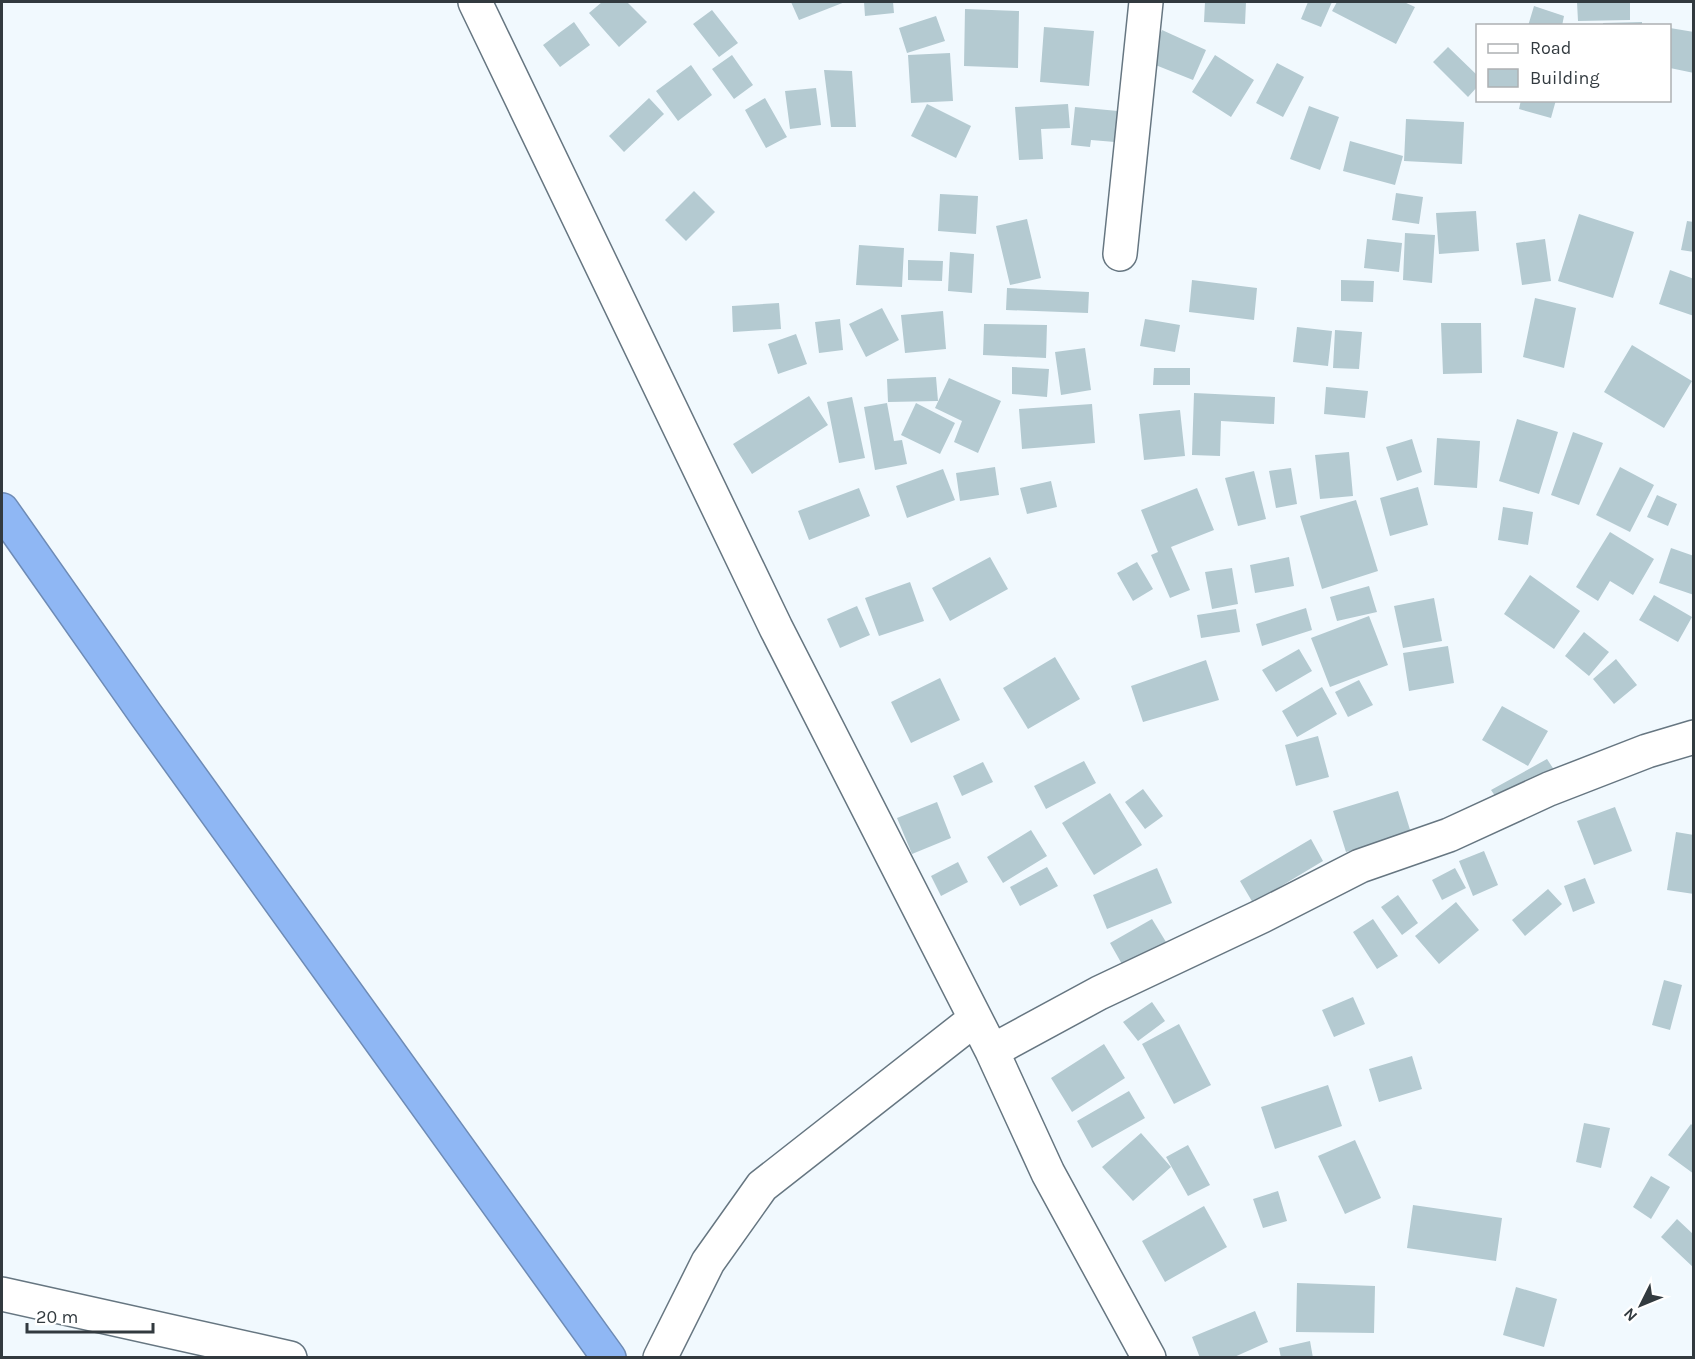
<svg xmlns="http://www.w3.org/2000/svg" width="1695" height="1359" viewBox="0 0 1695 1359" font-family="Karla,sans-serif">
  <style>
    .building { fill: #b4cad1 }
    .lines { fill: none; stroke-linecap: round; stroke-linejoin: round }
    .minor-casing { stroke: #667681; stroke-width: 36 }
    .highway-casing { stroke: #6e8bb5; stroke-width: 36 }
    .minor { stroke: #fff; stroke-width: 33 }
    .highway { stroke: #8fb7f4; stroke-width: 33 }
  </style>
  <rect width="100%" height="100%" fill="#f1f9fe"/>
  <!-- building -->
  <path class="building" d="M602,2H627L647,22L619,47L589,13Z
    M791,2H845L799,20Z
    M864,2H893L894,13L865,16Z
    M1205,2H1246L1245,24L1204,22Z
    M1308,2H1332L1321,27L1301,19Z
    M1337,2H1404L1415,7L1396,44L1332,11Z
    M1577,2H1630V20L1578,21Z
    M1534,6L1564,16L1562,26H1528Z
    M965,9L1019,11L1018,68L964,66Z
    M712,10L738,43L719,57L693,24Z
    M936,16L945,41L907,53L899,28Z
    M574,22L590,45L560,67L543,45Z
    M1642,22V26H1603V23Z
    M1044,27L1094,31L1089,86L1040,82Z
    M1670,28L1694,32V73L1670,68Z
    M1162,30L1206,50L1193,80L1148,62Z
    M1448,47L1478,76V86L1468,97L1433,62Z
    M950,53L953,101L911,103L908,55Z
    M732,55L753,85L734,99L712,69Z
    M1215,55L1254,80L1231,117L1192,92Z
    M1277,63L1304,77L1283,117L1256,103Z
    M691,65L712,95L678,121L656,91Z
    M824,70L852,71L856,127H831Z
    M816,88L821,125L790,129L785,91Z
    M649,98L664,114L624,152L609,136Z
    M765,98L787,137L766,148L745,110Z
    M1521,100H1556L1551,118L1519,109Z
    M927,104L971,126L956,158L911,136Z
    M1068,104L1070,128L1041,129L1043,159L1019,160L1015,107Z
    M1309,106L1339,117L1320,170L1290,159Z
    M1075,107L1118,111L1115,142L1091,140L1090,147L1071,145Z
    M1406,119L1464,122L1462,164L1404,161Z
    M1350,141L1403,156L1395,185L1343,171Z
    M694,191L715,212L686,241L665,220Z
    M1396,193L1423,197L1419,224L1392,220Z
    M940,194L978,196L976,234L938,231Z
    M1476,211L1479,251L1439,254L1436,213Z
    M1579,214L1634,232L1613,298L1558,281Z
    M1027,219L1041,278L1010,285L996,226Z
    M1687,221L1694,222V252L1681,250Z
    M1405,233L1435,235L1432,283L1403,280Z
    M1367,239L1402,243L1399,272L1364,268Z
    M1545,239L1551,281L1522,285L1516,243Z
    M859,245L904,248L902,287L856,285Z
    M950,252L974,254L972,293L948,291Z
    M908,260L943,261L942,281L908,280Z
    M1670,270L1694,279V316L1659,304Z
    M1192,280L1257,288L1254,320L1189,312Z
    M1341,280L1374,281L1373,302L1341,301Z
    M1007,288L1089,292L1088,313L1006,310Z
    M1535,298L1576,308L1564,368L1523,357Z
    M779,303L781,329L733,332L732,306Z
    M882,308L899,340L866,357L849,324Z
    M943,311L946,349L905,353L901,315Z
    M840,319L843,350L819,353L815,322Z
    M1145,319L1180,325L1175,352L1140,346Z
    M1441,323H1481L1482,373L1443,374Z
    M984,324L1047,325L1046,358L983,355Z
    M1297,327L1332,331L1328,366L1293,362Z
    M1335,330L1362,332L1359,369L1333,368Z
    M796,334L807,364L778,374L768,344Z
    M1632,345L1692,381L1664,428L1604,392Z
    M1085,348L1091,390L1061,395L1055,352Z
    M1012,367L1049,369L1047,397L1012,394Z
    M1154,368H1190V385H1153Z
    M936,377L938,401L888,402L887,379Z
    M949,378L1001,401L978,453L954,442L962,421L935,408Z
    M1326,387L1368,391L1365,418L1324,414Z
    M1194,393L1275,397L1274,424L1221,421L1220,456L1192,455Z
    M809,396L828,425L752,474L733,444Z
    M852,397L865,458L839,463L827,402Z
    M887,403L894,441L902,440L907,464L875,470L864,407Z
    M916,403L955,423L940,454L901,435Z
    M1092,404L1095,443L1022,449L1019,409Z
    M1180,410L1185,456L1144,460L1139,414Z
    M1517,419L1558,432L1539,494L1499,481Z
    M1573,432L1603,443L1579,505L1551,495Z
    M1437,438L1480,441L1477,488L1434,485Z
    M1412,439L1422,472L1397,481L1386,447Z
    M1349,452L1353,496L1320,499L1315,455Z
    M995,467L999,495L960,501L956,473Z
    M1620,467L1654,485L1630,532L1596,515Z
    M1291,468L1297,504L1276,508L1269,471Z
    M943,469L955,500L907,518L896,486Z
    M1254,471L1266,519L1238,526L1225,478Z
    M1051,481L1057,507L1027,514L1020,488Z
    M1418,487L1428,525L1390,536L1380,498Z
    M859,488L870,516L809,540L798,511Z
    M1197,488L1214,530L1171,547L1190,590L1170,598L1151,555L1158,552L1141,510Z
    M1657,495L1677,504L1668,526L1647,517Z
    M1356,500L1378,571L1322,589L1300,516Z
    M1503,507L1533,512L1528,545L1498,540Z
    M1610,532L1654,559L1633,595L1610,581L1598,601L1576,587Z
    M1671,548L1694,556V595L1659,583Z
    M990,557L1008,589L950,621L932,588Z
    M1289,557L1294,586L1255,593L1250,565Z
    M1137,562L1153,589L1133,601L1117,573Z
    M1232,568L1238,604L1212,609L1205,572Z
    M1530,575L1580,611L1554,649L1504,614Z
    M910,582L924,621L879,636L865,598Z
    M1369,586L1377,612L1337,621L1330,597Z
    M1654,595L1692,617L1678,642L1639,620Z
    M1434,598L1442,641L1403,648L1394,606Z
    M857,606L870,635L840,648L827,619Z
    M1306,608L1312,630L1262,646L1256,624Z
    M1236,609L1240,632L1201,638L1197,615Z
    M1369,616L1388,665L1330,687L1311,638Z
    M1584,632L1609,652L1589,676L1565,656Z
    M1448,646L1454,683L1409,691L1403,653Z
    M1299,649L1312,671L1276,692L1262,670Z
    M1055,657L1080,699L1028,729L1003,688Z
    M1616,659L1637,685L1614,704L1593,679Z
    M1206,660L1219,700L1143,722L1131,686Z
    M940,678L960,720L911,743L891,702Z
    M1359,680L1373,705L1348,717L1335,692Z
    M1322,687L1337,714L1297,737L1282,711Z
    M1502,706L1548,731L1528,766L1482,740Z
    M1318,736L1329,777L1296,786L1285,745Z
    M1547,759L1560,779L1504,809L1491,790Z
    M1084,761L1096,783L1046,809L1034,786Z
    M983,762L993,782L962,796L953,776Z
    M1143,789L1163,816L1145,829L1125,802Z
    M1398,791L1411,833L1346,852L1333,811Z
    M1110,793L1142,845L1094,875L1062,823Z
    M937,802L951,838L912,854L897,818Z
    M1615,807L1632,851L1594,865L1577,821Z
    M1031,830L1047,856L1003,883L987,857Z
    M1676,832L1694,835V894L1667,890Z
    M1311,839L1323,861L1253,903L1240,881Z
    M1484,851L1498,885L1473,896L1459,861Z
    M958,862L968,882L941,896L931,876Z
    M1047,867L1058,886L1020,906L1010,887Z
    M1157,868L1172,903L1107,929L1093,895Z
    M1455,868L1466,888L1442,900L1432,880Z
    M1585,878L1595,903L1573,912L1564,886Z
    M1548,889L1562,904L1525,936L1512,920Z
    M1398,895L1418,923L1402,935L1381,907Z
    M1456,902L1479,930L1439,964L1415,936Z
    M1152,919L1166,942L1123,966L1110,943Z
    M1373,919L1398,956L1377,969L1353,932Z
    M1664,980L1682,985L1670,1030L1652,1025Z
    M1353,997L1365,1024L1334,1037L1322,1010Z
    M1152,1002L1165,1021L1138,1041L1123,1022Z
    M1179,1024L1211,1085L1174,1104L1142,1044Z
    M1104,1044L1125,1078L1072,1112L1051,1078Z
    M1412,1056L1422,1089L1379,1102L1369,1069Z
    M1328,1085L1342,1126L1275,1149L1261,1107Z
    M1129,1091L1145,1118L1092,1148L1077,1121Z
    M1584,1123L1610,1128L1601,1168L1576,1162Z
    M1691,1124L1694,1127V1174L1668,1155Z
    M1141,1133L1171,1167L1133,1201L1102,1167Z
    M1355,1140L1381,1198L1345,1214L1318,1156Z
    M1188,1145L1210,1185L1188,1196L1166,1157Z
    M1651,1176L1670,1187L1651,1219L1633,1207Z
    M1278,1191L1287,1221L1263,1228L1253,1199Z
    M1413,1205L1502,1218L1496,1261L1407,1248Z
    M1204,1206L1227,1247L1165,1282L1142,1241Z
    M1677,1219L1694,1235V1268L1661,1237Z
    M1297,1283L1375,1286L1374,1333L1296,1332Z
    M1516,1287L1557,1299L1544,1347L1503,1335Z
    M1255,1311L1268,1342L1232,1358H1200L1192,1337Z
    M1310,1341L1313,1358H1281L1279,1348Z"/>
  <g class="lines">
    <defs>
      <path id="minor" d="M475,2L776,628L992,1051L1048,1173L1149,1358
        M1120,254L1146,2
        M992,1051L1099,993L1262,916L1360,866L1449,835L1549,789L1647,751L1694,737
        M2,1294L290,1358
        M660,1358L708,1262L762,1186L975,1019"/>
      <path id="highway" d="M2,510L146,715L609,1358"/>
    </defs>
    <!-- minor casing -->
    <use href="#minor" class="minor-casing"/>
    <!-- highway casing -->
    <use href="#highway" class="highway-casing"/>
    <!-- minor -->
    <use href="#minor" class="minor"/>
    <!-- highway -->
    <use href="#highway" class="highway"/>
  </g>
  <!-- border -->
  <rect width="1695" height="1359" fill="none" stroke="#323a3f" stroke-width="6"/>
  <!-- legend -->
  <rect x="1476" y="24" width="195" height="78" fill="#ffffff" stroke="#adb0b2" stroke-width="1.5"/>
  <rect x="1488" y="44" width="30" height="9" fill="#ffffff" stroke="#adb0b2" stroke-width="1.5"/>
  <text x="1530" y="54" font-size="18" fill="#323a3f">Road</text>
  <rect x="1488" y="69" width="30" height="18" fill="#b4cad1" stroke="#adb0b2" stroke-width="1.5"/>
  <text x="1530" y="84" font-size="18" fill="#323a3f">Building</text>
  <!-- north arrow -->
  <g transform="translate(1641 1305) rotate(227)" stroke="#ffffff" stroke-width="4.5" paint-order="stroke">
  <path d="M0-4.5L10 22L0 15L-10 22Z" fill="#323a3f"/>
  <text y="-9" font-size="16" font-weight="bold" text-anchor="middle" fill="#323a3f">N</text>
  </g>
  <!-- scale -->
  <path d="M27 1323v9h126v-9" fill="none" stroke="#323a3f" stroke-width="3"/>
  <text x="36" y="1323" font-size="18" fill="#323a3f" stroke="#ffffff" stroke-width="4.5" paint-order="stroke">20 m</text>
</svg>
